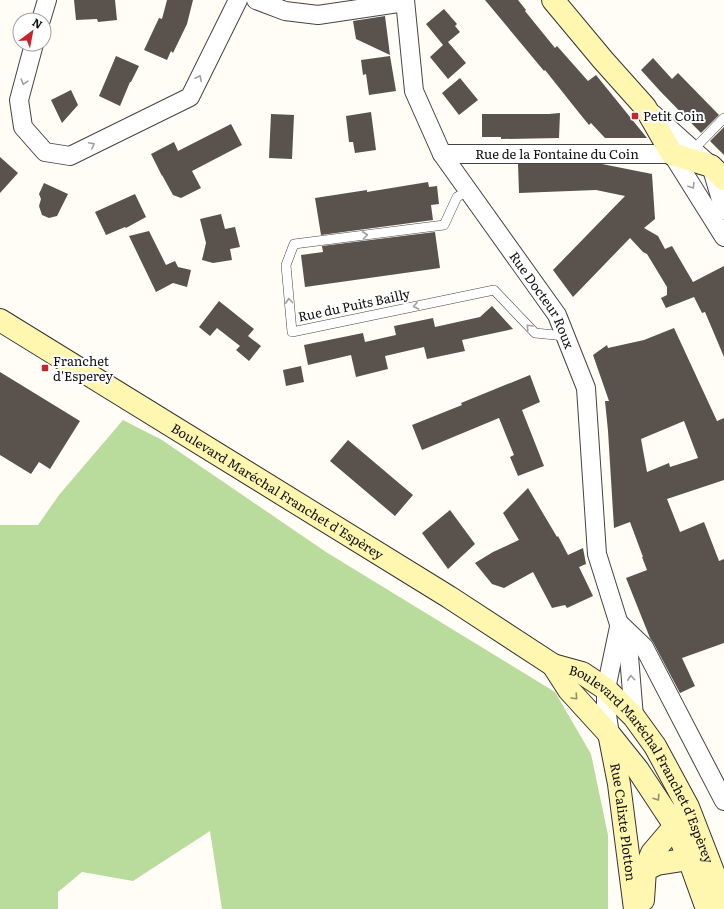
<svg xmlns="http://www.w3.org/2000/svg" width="724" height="909" viewBox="0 0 724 909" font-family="Literata,serif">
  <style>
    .forest { fill: #b9dc9c }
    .building { fill: #5a524d; fill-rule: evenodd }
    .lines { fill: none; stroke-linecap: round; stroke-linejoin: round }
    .lane-casing { stroke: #444; stroke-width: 10 }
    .street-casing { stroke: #444; stroke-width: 20 }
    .secondary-casing { stroke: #333; stroke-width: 24 }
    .lane { stroke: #fff; stroke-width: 9 }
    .street { stroke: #fff; stroke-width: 18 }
    .secondary { stroke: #fff6b0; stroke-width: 22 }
    .oneway { stroke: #a0a0a0 }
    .oneway2 { stroke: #948f68 }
    .poi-dot { fill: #c4262e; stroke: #fff; stroke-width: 1.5 }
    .labels { text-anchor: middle; stroke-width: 4; stroke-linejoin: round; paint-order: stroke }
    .poi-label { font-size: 13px; fill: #111; stroke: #fff; text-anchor: start }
    .street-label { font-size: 13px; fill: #111; stroke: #fff }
  </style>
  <rect width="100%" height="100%" fill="#fffdf5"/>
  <!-- forest -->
  <path class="forest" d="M123,420L162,440L326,552L555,692L591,754L608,835V909H222L210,831L133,881L82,872L58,892V909H0V525H38L59,495Z"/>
  <!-- building -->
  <path class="building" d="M74,0H115L117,20L98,22L97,19L76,20Z
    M167,0H193L187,24L173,53L171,51L167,60L144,50L159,18L162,19Z
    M485,0H518L526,10L525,11L555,48L557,46L588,81L596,75L647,138H605L591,123L589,125L580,114L545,70L544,71Z
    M444,9L457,24L455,26L460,32L448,42L466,63L448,79L430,57L443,45L426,24Z
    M385,16L390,55L356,39L353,21Z
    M116,56L139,66L131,82H130L120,106L99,96Z
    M390,56L396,91L369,95L366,74L363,75L361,60Z
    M653,58L672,79L678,73L719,115L701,133L660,91L641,70Z
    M460,78L478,100L459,115L442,93Z
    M71,90L78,105L62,123L51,100Z
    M371,112L376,150L355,153L353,142H349L346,116Z
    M560,113L559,138L501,139V137H482V114H549Z
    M271,114L294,115L292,159L269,158Z
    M231,124L242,145L192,171L201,188L181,198L173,195L162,175V176L151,154L174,142L178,151Z
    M724,127V155L710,141Z
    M0,157L18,173L0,193Z
    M518,164H602L652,174L655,219L644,228L658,236L665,249L672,246L693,282L724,266V357L705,312L702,313L694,297L666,308L661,298L667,295V287L647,254L643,252L630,238L573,297L553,270L625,196L596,190L519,193Z
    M428,182L429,187L437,186L439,204L431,205L433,220L321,235L315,198L367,190V192Z
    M44,183L68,194L57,216L49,218L42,215L39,206L41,199L39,194Z
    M135,194L146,217L126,228L125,227L106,235L95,212Z
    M221,214L225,229L235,227L240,247L230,249L232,260L213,263L202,260L206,243L200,219Z
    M149,231L166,265L175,261L178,267L191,270L187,287L173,283L156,292L129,236Z
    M435,232L440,268L305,287L301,255L323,252L322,246Z
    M219,301L254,329L248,336L261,346L249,361L236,350L240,346L217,328L210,336L199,327Z
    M492,306L513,329L462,340L465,351L427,359L424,347L385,356L388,369L356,377L351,355L308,365L304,345L363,333L365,342L396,335L394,326L433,318L435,327L480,317Z
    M674,328L717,421L724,418V480L667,499L680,532L704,522L719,561L724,559V643L682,658L695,686L680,693L653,642L650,638L626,578L647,570L642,557H643L630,522L614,528L608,431L605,401H609L593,355L607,345L608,348L644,340ZM684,421L698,458L670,467L669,463L647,472L641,439Z
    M301,366L304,382L286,386L283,370Z
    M0,372L80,421L50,469L39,462L31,474L0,455Z
    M530,375L540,402L522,410L544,466L518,476L510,457L514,455L499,418L422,450L412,425L462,405L461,403Z
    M348,440L413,495L395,516L330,461Z
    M528,488L557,537L558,536L568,555L583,548L586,564L579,567L593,596L567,608L565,605L552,608L533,572L504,588L492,584L475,563L493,552L519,540L503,513Z
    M450,510L475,544L448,569L422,533Z"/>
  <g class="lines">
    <defs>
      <path id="lane" d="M693,150L724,118
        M468,191L457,197L444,225L294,244L286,265L292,332L494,290L535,333L565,336"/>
      <g id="street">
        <path d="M256,0L285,11L318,15L405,2"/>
        <path id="s1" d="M405,0L414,91L442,154L557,315L586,388L597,554L629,656L634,717"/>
        <path d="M41,20L47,0"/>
        <path d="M34,44L19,100L23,127L45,152L70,156L190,97L238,0"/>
        <path d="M653,114L711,166L724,210"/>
        <path id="s2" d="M442,154H672L724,237"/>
        <path d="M620,624L644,647L724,801"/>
        <path d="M610,735L606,708V689L619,627"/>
      </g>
      <g id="secondary">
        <path d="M553,0L603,60L645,107L672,154L711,166L724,179"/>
        <path id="s3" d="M0,320L449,597L553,665L582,673L606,689L634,717L655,746L688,807L724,900"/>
        <path d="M553,665L569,690L610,735L638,770L675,826L689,859L707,909"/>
        <path id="s4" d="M610,738L619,784L635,909"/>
        <path d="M645,870L652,853L675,826L677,815"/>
        <path d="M643,900L645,870L657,864L689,859"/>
      </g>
    </defs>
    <!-- lane casing -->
    <use href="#lane" class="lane-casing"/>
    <!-- street casing -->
    <use href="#street" class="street-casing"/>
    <!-- secondary casing -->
    <use href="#secondary" class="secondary-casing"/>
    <!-- lane -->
    <use href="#lane" class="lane"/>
    <!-- street -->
    <use href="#street" class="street"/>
    <!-- secondary -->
    <use href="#secondary" class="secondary"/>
  </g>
  <!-- one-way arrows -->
  <defs><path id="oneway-chevron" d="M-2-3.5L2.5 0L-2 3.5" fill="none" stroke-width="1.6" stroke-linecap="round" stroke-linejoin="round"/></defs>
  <g class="oneway">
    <use href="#oneway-chevron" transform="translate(199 78) rotate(-64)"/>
    <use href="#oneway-chevron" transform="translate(24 82) rotate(106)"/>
    <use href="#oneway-chevron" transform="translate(92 145) rotate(-26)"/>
    <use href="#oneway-chevron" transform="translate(692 186) rotate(58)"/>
    <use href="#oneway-chevron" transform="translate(365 235) rotate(-7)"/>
    <use href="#oneway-chevron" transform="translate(289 301) rotate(-95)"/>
    <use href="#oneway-chevron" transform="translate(416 306) rotate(168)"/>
    <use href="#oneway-chevron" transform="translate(529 327) rotate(-133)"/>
    <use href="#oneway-chevron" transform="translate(631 678) rotate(-95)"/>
  </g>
  <g class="oneway2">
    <use href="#oneway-chevron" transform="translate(575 697) rotate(47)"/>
    <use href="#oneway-chevron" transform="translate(657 798) rotate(57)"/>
  </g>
  <!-- markers -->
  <g class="poi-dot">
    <rect x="631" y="112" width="8" height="8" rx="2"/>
    <rect x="41" y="364" width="8" height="8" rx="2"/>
  </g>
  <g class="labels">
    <!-- poi labels -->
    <g class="poi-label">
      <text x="643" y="121">Petit Coin</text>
      <text x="53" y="366">Franchet<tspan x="53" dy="15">d'Esperey</tspan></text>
    </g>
    <!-- street labels -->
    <g class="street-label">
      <text dy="5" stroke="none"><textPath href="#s2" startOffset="115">Rue de la Fontaine du Coin</textPath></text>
      <text dy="5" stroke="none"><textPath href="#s1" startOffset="338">Rue Docteur Roux</textPath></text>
      <text transform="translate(354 305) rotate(-12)" y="5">Rue du Puits Bailly</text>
      <text dy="5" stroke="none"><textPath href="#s3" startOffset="326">Boulevard Maréchal Franchet d'Espèrey</textPath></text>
      <text dy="5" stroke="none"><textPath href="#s3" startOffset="792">Boulevard Maréchal Franchet d'Espèrey</textPath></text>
      <text dy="5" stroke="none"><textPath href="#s4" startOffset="85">Rue Calixte Plotton</textPath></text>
    </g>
  </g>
  <!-- north arrow -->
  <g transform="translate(32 32) rotate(32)"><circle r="19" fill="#ffffff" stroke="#a0a0a0"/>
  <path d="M0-3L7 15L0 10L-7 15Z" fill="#c4262e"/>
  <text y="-6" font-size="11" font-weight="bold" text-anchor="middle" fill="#111111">N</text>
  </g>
</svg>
